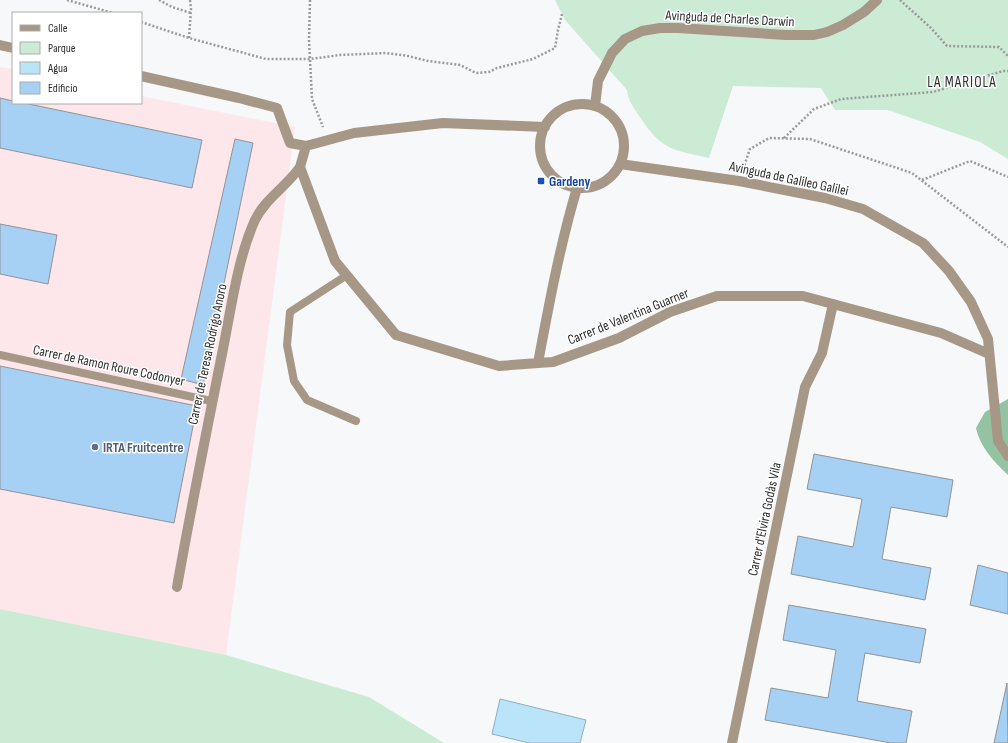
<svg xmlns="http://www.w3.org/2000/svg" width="1008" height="743" viewBox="0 0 1008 743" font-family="'Sofia Sans Condensed',sans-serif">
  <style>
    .industrial { fill: #fde7eb }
    .green { fill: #ccebd5 }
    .forest { fill: #94c3a3 }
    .water { fill: #bae4fa; stroke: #90aebd }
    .building { fill: #a6d1f4; stroke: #929394 }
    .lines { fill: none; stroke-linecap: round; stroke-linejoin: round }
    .path { stroke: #999a9b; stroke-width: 2.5; stroke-dasharray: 2 2; stroke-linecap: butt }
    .lane { stroke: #a79787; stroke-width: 8 }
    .street { stroke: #a79787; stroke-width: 10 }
    .transit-dot { fill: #1a4fb4; stroke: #fff; stroke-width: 1.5 }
    .service-dot { fill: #5c6f8a; stroke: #fff; stroke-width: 1.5 }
    .labels { text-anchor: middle; stroke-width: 3; stroke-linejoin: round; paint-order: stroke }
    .street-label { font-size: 14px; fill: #2f2f30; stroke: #fff }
    .transit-label { font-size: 14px; font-weight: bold; fill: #164399; stroke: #fff; text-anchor: start }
    .service-label { font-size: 14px; font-weight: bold; fill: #4e5e75; stroke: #fff; text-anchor: start }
    .neighbourhood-label { font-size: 15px; letter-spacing: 1px; fill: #2f2f30; stroke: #fff }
  </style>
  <rect width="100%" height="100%" fill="#f6f8f9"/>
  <!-- industrial -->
  <path class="industrial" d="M0,67L13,69V103H141V96L295,127L226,655L0,609Z"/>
  <!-- green -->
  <path class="green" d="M555,0H1008V159L980,142L888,110H835L821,88L733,86L709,158C673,150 661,150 640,117C634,108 628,101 627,90L565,20Z
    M0,609L226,655L369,697L444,743H0Z"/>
  <!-- forest -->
  <path class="forest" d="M1008,399V475C994,462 980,447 976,428L985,412Z"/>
  <!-- water -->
  <path class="water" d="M500,699L586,720L580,743H529L492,734Z"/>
  <!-- building -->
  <path class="building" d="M0,98L13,101V103H24L202,140L192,188L0,148Z
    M235,139L253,143L203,385L181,379Z
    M0,224L57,235L48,284L0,274Z
    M0,366L197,406L174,523L0,489Z
    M814,454L953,480L947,517L891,507L882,559L931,568L925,600L791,574L798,536L853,547L862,499L807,489Z
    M978,565L1008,573V614L970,605Z
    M789,605L926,629L920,663L865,653L857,701L912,711L906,743H891L765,720L771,688L828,698L836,650L783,640Z
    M1007,683L1008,743H994Z"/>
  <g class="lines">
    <!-- path -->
    <path class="path" d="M67,0L113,13
      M159,0L172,7L191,13
      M310,0L309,40L312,99L323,127
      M900,0L931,28L947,46L999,47L1008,56
      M141,22L189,38L266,59H310L340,55L386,53L408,56L428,61L460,65L476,73L489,72L497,68L533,59L555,48L558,30L562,14
      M189,38L191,9L190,0
      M784,138L814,109L841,99L933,92L1003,71H1008
      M743,169L750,149L769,138L810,139L912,173L1008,247
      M922,180L970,161L1008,177"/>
    <!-- lane -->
    <path class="lane" d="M347,275L290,312L287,345L294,381L307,400L356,421
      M0,355L211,401"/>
    <!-- street -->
    <path class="street" d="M0,45L13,48
      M141,76L239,98L277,108L290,143L306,146L354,133L443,123L545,127
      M540 146a42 42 0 1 1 84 0a42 42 0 1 1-84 0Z
      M595,106L598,81L612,53L625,39L642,31L660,28H678L786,35H814L827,32L843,25L864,12L877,0
      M306,146L300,167L335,261L396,335L499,366L538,363L553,362L619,338L670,312L717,296H803L941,333L989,354
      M620,164L739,181L825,198L863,209L923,243L949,271L971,302L988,339L998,441L1008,456
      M538,363C549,304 560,245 577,188
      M177,587C191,508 207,429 223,349C231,309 238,257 255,220C265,199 287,186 300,167
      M732,743L805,387L822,353L833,304"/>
  </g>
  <!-- markers -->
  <rect class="transit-dot" x="537" y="177" width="8" height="8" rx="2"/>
  <circle class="service-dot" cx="95" cy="447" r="4"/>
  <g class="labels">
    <!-- street labels -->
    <g class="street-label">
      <text transform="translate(730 18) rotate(3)" y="5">Avinguda de Charles Darwin</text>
      <text transform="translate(789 178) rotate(12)" y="5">Avinguda de Galileo Galilei</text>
      <text transform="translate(628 316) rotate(-22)" y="5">Carrer de Valentina Guarner</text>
      <text transform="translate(207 354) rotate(-78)" y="5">Carrer de Teresa Rodrigo Anoro</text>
      <text transform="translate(109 365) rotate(12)" y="5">Carrer de Ramon Roure Codonyer</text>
      <text transform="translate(764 519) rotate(-78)" y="5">Carrer d'Elvira Godàs Vila</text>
    </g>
    <!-- transit labels -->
    <g class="transit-label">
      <text x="549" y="186">Gardeny</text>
    </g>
    <!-- service labels -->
    <g class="service-label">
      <text x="103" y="452">IRTA Fruitcentre</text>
    </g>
    <!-- neighbourhood labels -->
    <g class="neighbourhood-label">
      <text x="962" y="87">LA MARIOLA</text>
    </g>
  </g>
  <!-- legend -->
  <rect x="12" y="12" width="130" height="92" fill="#ffffff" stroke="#acacac"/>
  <rect x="20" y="25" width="20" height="6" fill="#a79787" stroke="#acacac"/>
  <text x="48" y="32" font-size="12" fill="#2f2f30">Calle</text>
  <rect x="20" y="42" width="20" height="12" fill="#ccebd5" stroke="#acacac"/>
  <text x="48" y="52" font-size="12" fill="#2f2f30">Parque</text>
  <rect x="20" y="62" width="20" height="12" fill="#bae4fa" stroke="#acacac"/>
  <text x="48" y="72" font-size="12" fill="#2f2f30">Agua</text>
  <rect x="20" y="82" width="20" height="12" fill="#a6d1f4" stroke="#acacac"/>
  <text x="48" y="92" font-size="12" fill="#2f2f30">Edificio</text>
</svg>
